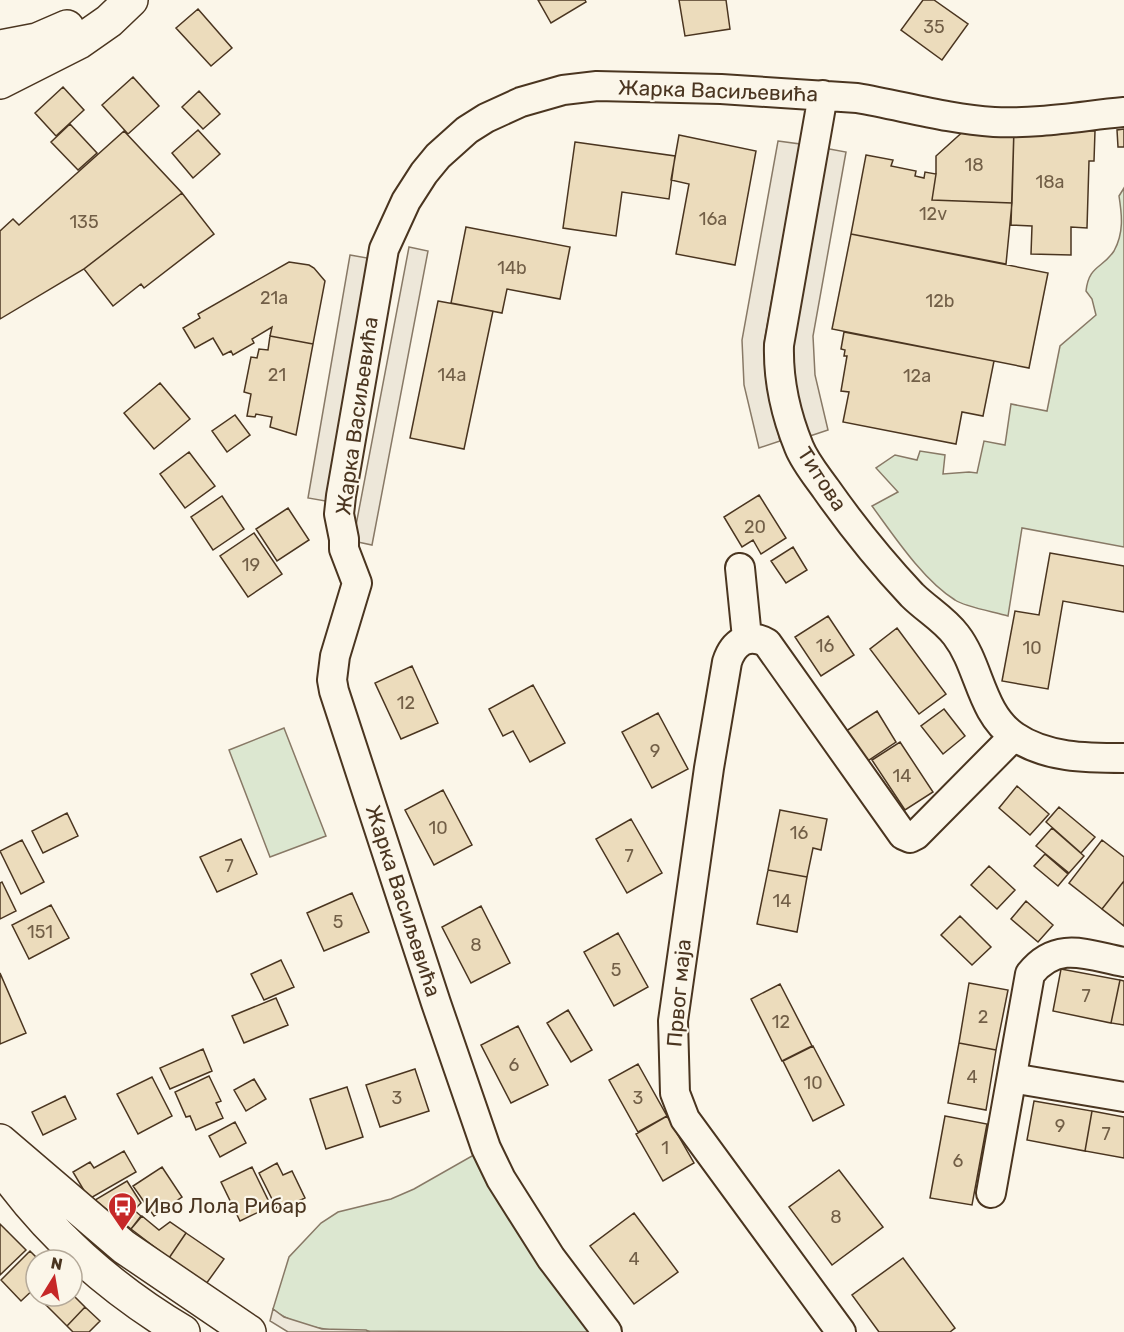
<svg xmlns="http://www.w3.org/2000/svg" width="1124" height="1332" viewBox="0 0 1124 1332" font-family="Rubik,sans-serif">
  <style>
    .green { fill: #dce7d0; stroke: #887966; stroke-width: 1.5 }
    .parking { fill: #ede7d9; stroke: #887966; stroke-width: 1.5 }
    .building { fill: #ecdcbc; stroke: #4a3520; stroke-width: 1.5 }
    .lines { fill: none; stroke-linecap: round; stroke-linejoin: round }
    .minor-casing { stroke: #4a3520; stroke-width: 32 }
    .major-casing { stroke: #4a3520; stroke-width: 36 }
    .minor { stroke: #fbf6e9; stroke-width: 28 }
    .major { stroke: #fbf6e9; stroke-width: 33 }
    .labels { text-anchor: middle; stroke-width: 4.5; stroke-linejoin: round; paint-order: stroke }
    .number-label { font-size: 18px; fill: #725f47 }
    .street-label { font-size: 21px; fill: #4a3520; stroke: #fbf6e9 }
    .poi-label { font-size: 21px; fill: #4a3520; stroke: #fbf6e9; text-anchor: start }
  </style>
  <rect width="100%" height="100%" fill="#fbf6e9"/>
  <!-- green -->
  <path class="green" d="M1124,188V547L1022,528L1008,616C995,612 965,607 955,600C923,580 894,536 872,506L898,492L876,468L895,455L917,460L920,451L945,455L943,474L969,472L977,473L984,441L1005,445L1011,404L1047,411L1060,346L1096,315L1092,299L1086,291C1089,265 1102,269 1114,251C1124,233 1122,215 1119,196Z
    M284,728L326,836L270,857L229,750Z
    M486,1148L607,1332L341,1331C319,1329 290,1324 273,1309L289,1257L321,1223L338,1212L391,1199L414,1189Z"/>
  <!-- parking -->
  <path class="parking" d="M778,141L800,144L764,343L766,382L780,441L759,448L744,385L742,340Z
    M824,148L846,152L813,336L815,375L828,430L807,437L800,410L791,350Z
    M409,247L428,251L372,545L353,541Z
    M350,255L373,259L331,502L308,498Z
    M273,1309L284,1317L322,1329L366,1330L370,1332H288L270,1321Z"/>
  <!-- building -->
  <path class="building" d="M538,0H585L586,2L551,23Z
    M679,0H726L730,29L685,36Z
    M923,0H934L968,24L942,60L901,30Z
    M198,9L232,48L211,66L176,28Z
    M133,77L159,106L128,134L102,105Z
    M63,87L84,110L56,136L35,113Z
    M199,91L220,114L203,129L182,107Z
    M70,124L97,153L78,170L51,142Z
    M967,128H1014L1012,203L932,200L936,174V156Z
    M1014,128L1095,131L1094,161H1089L1087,228L1071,227V255L1031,254L1032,226L1011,225Z
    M1124,129V147H1118L1117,130Z
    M198,130L220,154L193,178L172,153Z
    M124,131L182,193L84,269L0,319V231L13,219L19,225Z
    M679,135L756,151L735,265L676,254L689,184L671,180Z
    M575,142L675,156L669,199L622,192L616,236L563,228Z
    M866,155L893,160L891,166L916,171L915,176L924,178L925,172L936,174L932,200L1012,203L1006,264L851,234Z
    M182,193L214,234L144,288L141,284L113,306L84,269Z
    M466,227L570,247L560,299L507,289L502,313L451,303Z
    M851,234L1048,273L1029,368L832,329Z
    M289,262L309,265L314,268L325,281L313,344L270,336L272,327L252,339L254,343L233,355L231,351L223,355L213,338L195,348L183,328L200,318L198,314Z
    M438,301L493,311L464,449L410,438Z
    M844,332L994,361L983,416L962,412L956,444L843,422L849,392L841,391L847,356H844L845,350L841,349Z
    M270,336L313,344L296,435L270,427L272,417L256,414L255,417L247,416L251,394L244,392L251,357L257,358L259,349L268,350Z
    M160,383L190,419L154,449L124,413Z
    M235,415L250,435L227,452L212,431Z
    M189,452L215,486L185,508L160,474Z
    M759,495L786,538L761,554L753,540L742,547L724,517Z
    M222,496L244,529L213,550L191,517Z
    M288,508L309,540L277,561L256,529Z
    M254,533L282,574L248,597L220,556Z
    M793,547L807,570L786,583L771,561Z
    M1050,553L1124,566V612L1063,601L1048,689L1002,681L1015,611L1039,615Z
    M828,616L854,655L821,676L795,637Z
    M897,628L946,694L919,714L870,649Z
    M412,666L438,723L401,739L375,683Z
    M533,685L565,743L530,762L513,731L503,736L489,709Z
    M944,709L965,736L943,754L921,726Z
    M877,711L896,742L863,764L843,733Z
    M658,713L688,769L652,788L622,732Z
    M900,742L933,792L905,810L872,760Z
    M1017,786L1049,814L1030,835L999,808Z
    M443,790L472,845L434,865L405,810Z
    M1059,807L1095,837L1081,853L1046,822Z
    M780,810L827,819L821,850L813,848L807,877L768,870Z
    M67,813L78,836L43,853L32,831Z
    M631,819L662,873L627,893L596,839Z
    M1052,828L1084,856L1069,873L1036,846Z
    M241,839L257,874L217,892L200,857Z
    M22,840L44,882L21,894L0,851Z
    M1102,840L1124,857V881L1102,909L1069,883Z
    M1045,854L1068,874L1058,886L1034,866Z
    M989,866L1015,890L997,909L971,885Z
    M768,870L807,877L797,932L757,924Z
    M1124,881V926L1102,909Z
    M2,882L16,911L0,919V883Z
    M352,893L369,932L324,951L307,913Z
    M1026,901L1053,925L1038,942L1011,919Z
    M51,905L69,938L29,959L12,925Z
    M481,906L510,963L471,983L442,927Z
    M960,916L991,947L972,965L941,935Z
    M618,933L648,987L614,1006L584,952Z
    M281,960L294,987L264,1000L251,974Z
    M1061,969L1120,980L1111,1023L1053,1011Z
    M0,973L26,1033L0,1044Z
    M1120,980L1124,981V1025L1111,1023Z
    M969,983L1008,990L996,1050L959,1043Z
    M780,984L812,1046L782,1061L751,999Z
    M276,998L288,1025L244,1043L232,1016Z
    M568,1010L592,1050L571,1062L547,1023Z
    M518,1026L548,1085L511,1103L481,1045Z
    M959,1043L996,1050L986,1110L948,1103Z
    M813,1046L844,1105L813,1121L783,1061Z
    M203,1049L212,1071L170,1089L160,1068Z
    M638,1064L667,1116L638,1132L609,1080Z
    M415,1069L429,1111L380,1127L366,1085Z
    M209,1076L221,1101L216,1103L223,1118L196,1130L190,1116L186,1117L175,1092Z
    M152,1077L172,1116L138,1134L117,1094Z
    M254,1079L266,1099L246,1111L234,1090Z
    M347,1087L363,1137L326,1149L310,1099Z
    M65,1096L76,1119L43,1135L32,1112Z
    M1034,1101L1092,1111L1085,1151L1027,1140Z
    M1092,1111L1124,1117V1158L1085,1151Z
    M667,1116L694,1163L663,1181L636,1134Z
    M945,1116L987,1124L972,1205L930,1198Z
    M235,1122L246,1143L220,1157L209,1136Z
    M124,1151L136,1172L89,1199L73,1172L90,1162L94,1168Z
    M277,1163L283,1175L292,1171L305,1198L278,1211L259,1173Z
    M162,1167L182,1197L154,1216L133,1186Z
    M252,1167L271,1206L240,1221L221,1182Z
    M839,1170L883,1227L832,1265L789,1207Z
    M127,1181L141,1203L134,1210L141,1216L131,1229L95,1200Z
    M634,1213L678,1272L634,1304L590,1246Z
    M142,1216L159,1230L170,1222L186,1233L169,1258L131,1229Z
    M0,1224L26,1250L0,1275Z
    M186,1233L224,1259L206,1284L169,1258Z
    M30,1251L39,1260H36V1287L21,1301L1,1280Z
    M903,1258L955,1328L950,1332H879L852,1295Z
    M72,1294L85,1307L67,1326L37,1296H72Z
    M85,1307L100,1321L89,1332H73L67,1326Z"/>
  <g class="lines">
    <defs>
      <path id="minor" d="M823,95L779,345C778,379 786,415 799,447C805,462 816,475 826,489C852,526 881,562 912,595C926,609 944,619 956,635C980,666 980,712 1014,736C1046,758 1086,758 1124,758
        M740,568L747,638
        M1012,1078L1124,1097
        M991,1193L1030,974C1057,940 1087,955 1124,962
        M607,1332L551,1258L501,1179L486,1148L436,1003L334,691L332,680L335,656L357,583L344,549V539L339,514L341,496L384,249L406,201L424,173L438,156L467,130L486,118L521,102L563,90L597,86L721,89L857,98C903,106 948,119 994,122C1038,124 1081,116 1124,112
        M841,1332L685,1119L675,1093L673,1021L709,768L727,662C733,643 748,632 767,643L903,835L910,838L916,835L1014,736"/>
      <path id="major" d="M0,47L37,40L67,27
        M0,82L79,42L109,21L131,0
        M0,1141L124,1247L249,1332
        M0,1165C47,1233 112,1290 183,1332"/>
    </defs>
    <!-- minor casing -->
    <use href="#minor" class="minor-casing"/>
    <!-- major casing -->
    <use href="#major" class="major-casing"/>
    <!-- minor -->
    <use href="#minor" class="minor"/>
    <!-- major -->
    <use href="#major" class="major"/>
  </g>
  <!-- icons -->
  <defs>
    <symbol id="bus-pin" viewBox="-11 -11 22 30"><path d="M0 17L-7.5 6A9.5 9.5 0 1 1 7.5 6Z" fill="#c62828" stroke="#fbf6e9"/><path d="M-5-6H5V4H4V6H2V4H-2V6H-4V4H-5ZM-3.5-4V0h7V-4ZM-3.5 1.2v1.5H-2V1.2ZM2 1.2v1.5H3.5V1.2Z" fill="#fff"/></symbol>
  </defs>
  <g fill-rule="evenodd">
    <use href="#bus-pin" x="106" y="1190" width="33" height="45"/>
  </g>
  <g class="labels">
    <!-- number labels -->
    <g class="number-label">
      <text x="934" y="33">35</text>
      <text x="974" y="171">18</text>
      <text x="1050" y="188">18a</text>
      <text x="933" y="220">12v</text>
      <text x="713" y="225">16a</text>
      <text x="84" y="228">135</text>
      <text x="512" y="274">14b</text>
      <text x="274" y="304">21a</text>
      <text x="940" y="307">12b</text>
      <text x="277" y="381">21</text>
      <text x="452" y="381">14a</text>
      <text x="917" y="382">12a</text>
      <text x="755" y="533">20</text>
      <text x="251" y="571">19</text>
      <text x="825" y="652">16</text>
      <text x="1032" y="654">10</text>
      <text x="406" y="709">12</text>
      <text x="655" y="757">9</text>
      <text x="902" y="782">14</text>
      <text x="438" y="834">10</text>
      <text x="799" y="839">16</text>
      <text x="629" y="862">7</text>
      <text x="229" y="872">7</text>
      <text x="782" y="907">14</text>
      <text x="338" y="928">5</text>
      <text x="40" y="938">151</text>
      <text x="476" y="951">8</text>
      <text x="616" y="976">5</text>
      <text x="1086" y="1002">7</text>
      <text x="983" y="1023">2</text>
      <text x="781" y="1028">12</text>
      <text x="514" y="1071">6</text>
      <text x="972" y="1083">4</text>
      <text x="813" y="1089">10</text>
      <text x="397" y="1104">3</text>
      <text x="638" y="1104">3</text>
      <text x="1060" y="1132">9</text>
      <text x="1106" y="1140">7</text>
      <text x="665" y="1154">1</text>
      <text x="958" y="1167">6</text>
      <text x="836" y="1223">8</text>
      <text x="634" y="1265">4</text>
    </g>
    <!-- street labels -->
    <g class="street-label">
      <text transform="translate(718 91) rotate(2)" y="7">Жарка Васиљевића</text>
      <text transform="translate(357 416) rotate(-82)" y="7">Жарка Васиљевића</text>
      <text transform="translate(822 479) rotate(57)" y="7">Титова</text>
      <text transform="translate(403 901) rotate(72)" y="7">Жарка Васиљевића</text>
      <text transform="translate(679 993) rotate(-85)" y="7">Првог маја</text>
    </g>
    <!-- poi labels -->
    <g class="poi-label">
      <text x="144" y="1213">Иво Лола Рибар</text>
    </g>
  </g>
  <!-- north arrow -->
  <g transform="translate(54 1278) rotate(11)"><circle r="28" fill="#fbf6e9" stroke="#b4a999" stroke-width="1.5"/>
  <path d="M0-4.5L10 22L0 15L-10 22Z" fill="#c62828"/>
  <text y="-9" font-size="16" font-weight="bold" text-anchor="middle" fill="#4a3520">N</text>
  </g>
</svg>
